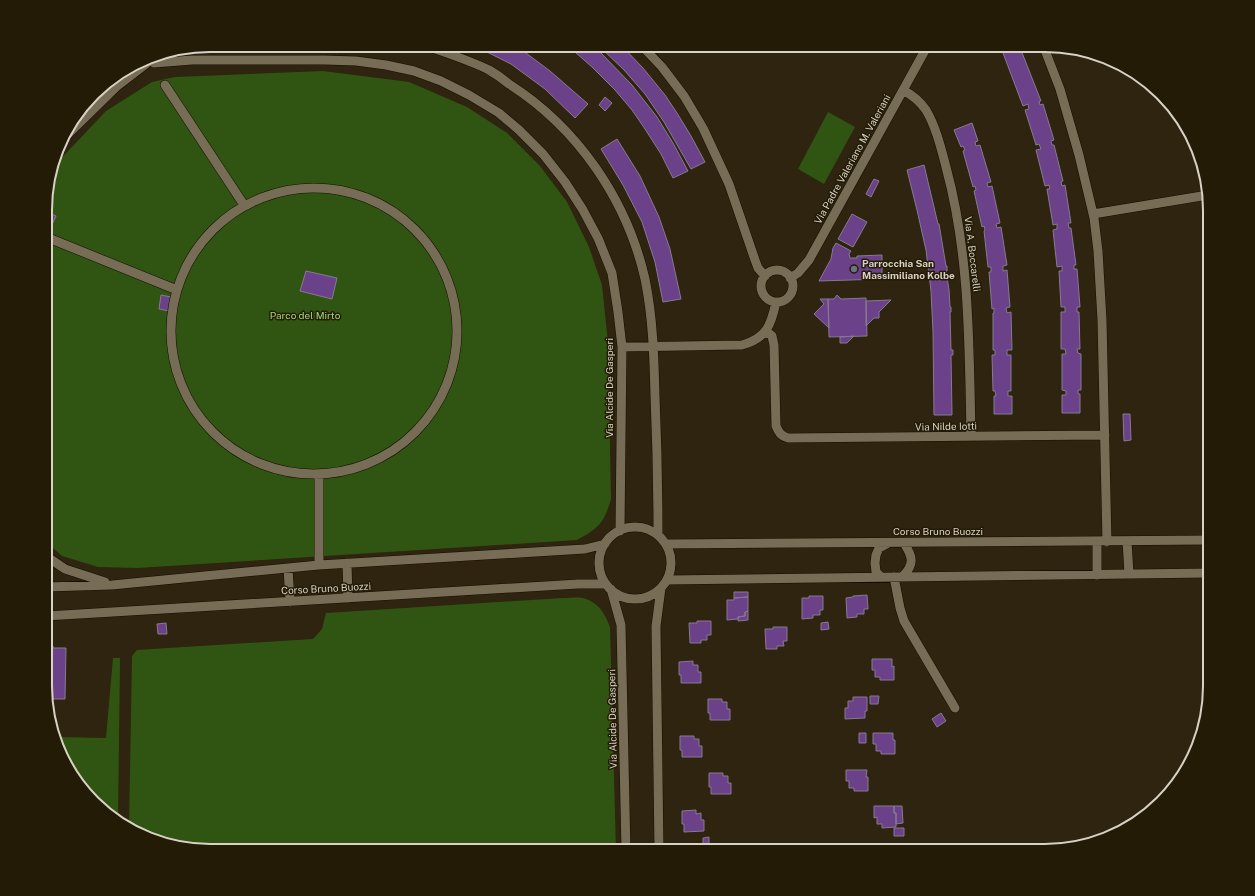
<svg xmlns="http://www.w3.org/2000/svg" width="1255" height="896" viewBox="0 0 1255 896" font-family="'Public Sans',sans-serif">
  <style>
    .green { fill: #305512 }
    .building { fill: #6b4289; stroke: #867a91 }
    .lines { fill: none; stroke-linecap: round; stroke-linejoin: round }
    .street-casing { stroke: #160d00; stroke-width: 10 }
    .street { stroke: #776c55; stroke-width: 9 }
    .worship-dot { fill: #6b7280; stroke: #241b06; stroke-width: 1.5 }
    .labels { text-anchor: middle; stroke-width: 3; stroke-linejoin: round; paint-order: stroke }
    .street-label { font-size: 10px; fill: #d8d2c6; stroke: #241b06 }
    .poi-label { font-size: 10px; font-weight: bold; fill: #d8d2c6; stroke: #241b06; text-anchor: start }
    .park-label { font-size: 10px; fill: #9cdb75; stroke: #241b06 }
    .rim { fill: none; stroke: #d8d2c6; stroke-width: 2 }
  </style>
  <rect width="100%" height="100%" fill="#2e240f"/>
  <!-- green -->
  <path class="green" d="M323,71L409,82L467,107L507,133L540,166L567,202L589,247L602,285L608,343L611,499C604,523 599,528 577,540L138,568L98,567L62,556L46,542V189L53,167L106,111L152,82L175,77Z
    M828,112L855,127L824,184L798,169Z
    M563,598C569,598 577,597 583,598C598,602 605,613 610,627L616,851H200L147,838L129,828L132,656L137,650L313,639L322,629L326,613Z
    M113,658H120L118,822L110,817L67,768L57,737L106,738Z"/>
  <!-- building -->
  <path class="building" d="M473,45H512L522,50L550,71L588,104L575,118L545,89L511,64Z
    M567,45H592L599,51L632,85L657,117L673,143L688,171L673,178L661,154L645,129L632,110L615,90L592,67Z
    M598,45H621L643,68L665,95L677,113L691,136L705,162L691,169L664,122L645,94L624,70Z
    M1000,45H1019L1041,101H1039L1040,105L1043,104L1054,140L1051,141L1052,145H1054L1063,181L1061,182L1062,186L1065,185L1071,223H1068L1069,228H1071L1076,265H1074V269H1077L1080,307H1077V312H1079L1080,349H1077L1078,353L1081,354V390H1078V394H1080V413H1062V395H1066V391L1062,390V354H1066L1065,349H1061V312H1065V307H1061L1059,271H1062V266L1057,267L1053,230L1057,229V224L1053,225L1047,189H1050L1049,185L1045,186L1036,150L1041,149L1039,144L1036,145L1025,110L1029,109L1028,104L1023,106Z
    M605,97L612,103L605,111L599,105Z
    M972,123L978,141L975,142L976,146L980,145L991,182L987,183L988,187L992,186L1000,223L996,224L997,228L1001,227L1007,265L1003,266V271L1007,270L1010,307L1006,308L1007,313L1011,312L1012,350H1007V355H1011V391H1008V396H1012V414H994V396H996L995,391H993L992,355H995V350H993V313H994V308L992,309L989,272H991V267H988L984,231L985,230L984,226L982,227L974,191L976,190L975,186L973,187L963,151L965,150L963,146L961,147L954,130Z
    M617,139L640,176L659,217L670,249L681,299L663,302L655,262L642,222L623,185L601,149Z
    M924,165L938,224H939L946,266H947V271H946L949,290L950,307H951V312H950L951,350H953V355H951L952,415H934L933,332L931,291L926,250L917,210L907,170Z
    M874,179L879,181L871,197L866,194Z
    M47,212L56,216L51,227L46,226Z
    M852,214L867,222L853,247L838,239Z
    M836,243L851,251L849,254L850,258H857V256L882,255V279L819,281L831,259L833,248Z
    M306,271L337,278L332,299L300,291Z
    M161,295L171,297L169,311L159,309Z
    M837,295L841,299L866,298L867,336L829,337L828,299H834Z
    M820,299H828L829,328L814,314L824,304Z
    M891,300L879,312V318H874L866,326V301Z
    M854,336L847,343H840V337Z
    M1123,414H1130L1131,440L1124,441Z
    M734,592H748V597L734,598Z
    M867,595L868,609H864V614H857V617L847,618L846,598L853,597V596Z
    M809,596H823V610H820V615H813V618L802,619V598H809Z
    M748,597V611L745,612V616L738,617V619L727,620V600H734V598Z
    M748,611V620L738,621V617L745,616V612Z
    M697,621H711V635H707V640H701V643H690L689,623H697Z
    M828,622L829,629L821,630V623Z
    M166,623L167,634H158L157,624Z
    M773,627H787V641H783L784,646H777V649H766L765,629H773Z
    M46,646H53V648H66L65,699H46Z
    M872,659H892V667L894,666V680H880V677H875V670H872Z
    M693,661V665H698V672H701V683H681V675H679V662Z
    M870,696H879L878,704H870Z
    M853,697H867V711H865V718L845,719V708H848V701H853Z
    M708,699H722V702H727V709H730V720H710V713H708Z
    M941,713L946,721L937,727L932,719Z
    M859,733H866V743H859Z
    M873,733H893V740H895V754H881V751H876V744H873Z
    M680,736H694V739H699V746H702V757H682V750H680Z
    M846,770H867L866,777H868V791H854V788H849V781H846Z
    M709,773H723V776H728V783H731V794H711V787H709Z
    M874,806H894V813H896V827L882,828V824H877V817L874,818Z
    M894,806H902L903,823L896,824V813H894Z
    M696,810V814L701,813V820H704V831L684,832V824H682V811Z
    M894,828H904V836H894Z
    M709,837V851H703V838Z
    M847,844H867V851H847Z
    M710,847H724V850H729V851H710Z"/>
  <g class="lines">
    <defs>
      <path id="street" d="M424,45C446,53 469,60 489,70C496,74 503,79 509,84C578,128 627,200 645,279C653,318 654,357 655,396C657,443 658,489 658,535
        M641,45L662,67L684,96L703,128L729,184L755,260L758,268L765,276
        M1043,45L1060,89L1079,155L1094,218L1098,251L1102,320L1107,542
        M154,63L192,60H324L356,61L386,65L414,71L441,81L469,95L499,113L519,130L543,154L565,182L583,210L598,238L612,273L618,312L622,347L620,531
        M156,63L162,60L169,53
        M165,85L244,205
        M903,90C912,95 920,101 926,110C936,127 941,148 946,167C970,255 969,346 971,436
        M61,141L116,87L146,64
        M171 331a143 143 0 1 1 286 0a143 143 0 1 1-286 0Z
        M1093,214L1208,195
        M46,237L177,290
        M761 286a16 16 0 1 1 32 0a16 16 0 1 1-32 0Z
        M790,278L798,273L809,260L928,45
        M766,331L772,336L774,345L776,426C779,433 781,436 788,438L1105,435
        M622,347L742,345C767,338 771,325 776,302
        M319,475V565
        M599 563a36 36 0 1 1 72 0a36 36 0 1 1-72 0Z
        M1127,541L1129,574
        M1097,542V575
        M666,544L1210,540
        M46,556L65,569L105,582
        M347,563L348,598
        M288,568L290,602
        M881,577L876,572L875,563L876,555L879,548L888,543
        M894,577L900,608L904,621L955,708
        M902,577C915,564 913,557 904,543
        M667,580L1210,573
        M46,587L112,585L319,565L585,549L605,544
        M611,589L621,625L626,851
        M46,616L578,584H606
        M659,851L656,626L661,588"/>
    </defs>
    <!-- street casing -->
    <use href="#street" class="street-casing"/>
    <!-- street -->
    <use href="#street" class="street"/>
  </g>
  <!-- markers -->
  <circle class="worship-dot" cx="854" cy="269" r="4"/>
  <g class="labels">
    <!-- street labels -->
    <g class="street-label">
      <text transform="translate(852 159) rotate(-61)" y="4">Via Padre Valeriano M. Valeriani</text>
      <text transform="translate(973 254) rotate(83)" y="4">Via A. Boccarelli</text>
      <text transform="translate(609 388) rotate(-90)" y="4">Via Alcide De Gasperi</text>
      <text transform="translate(946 426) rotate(-1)" y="4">Via Nilde Iotti</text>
      <text x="938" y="535">Corso Bruno Buozzi</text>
      <text transform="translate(326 588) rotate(-3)" y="4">Corso Bruno Buozzi</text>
      <text transform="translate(612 719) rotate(-91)" y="4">Via Alcide De Gasperi</text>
    </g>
    <!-- poi labels -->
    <g class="poi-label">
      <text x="862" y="267">Parrocchia San<tspan x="862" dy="12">Massimiliano Kolbe</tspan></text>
    </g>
    <!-- park labels -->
    <g class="park-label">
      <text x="305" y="319">Parco del Mirto</text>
    </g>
  </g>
  <!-- crop -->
  <path d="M0 0H1255V896H0ZM210 52H1045A158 158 0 0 1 1203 210V686A158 158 0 0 1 1045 844H210A158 158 0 0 1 52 686V210A158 158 0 0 1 210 52Z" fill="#241b06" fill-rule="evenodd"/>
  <path class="rim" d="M210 52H1045A158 158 0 0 1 1203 210V686A158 158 0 0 1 1045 844H210A158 158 0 0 1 52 686V210A158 158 0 0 1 210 52Z"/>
</svg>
